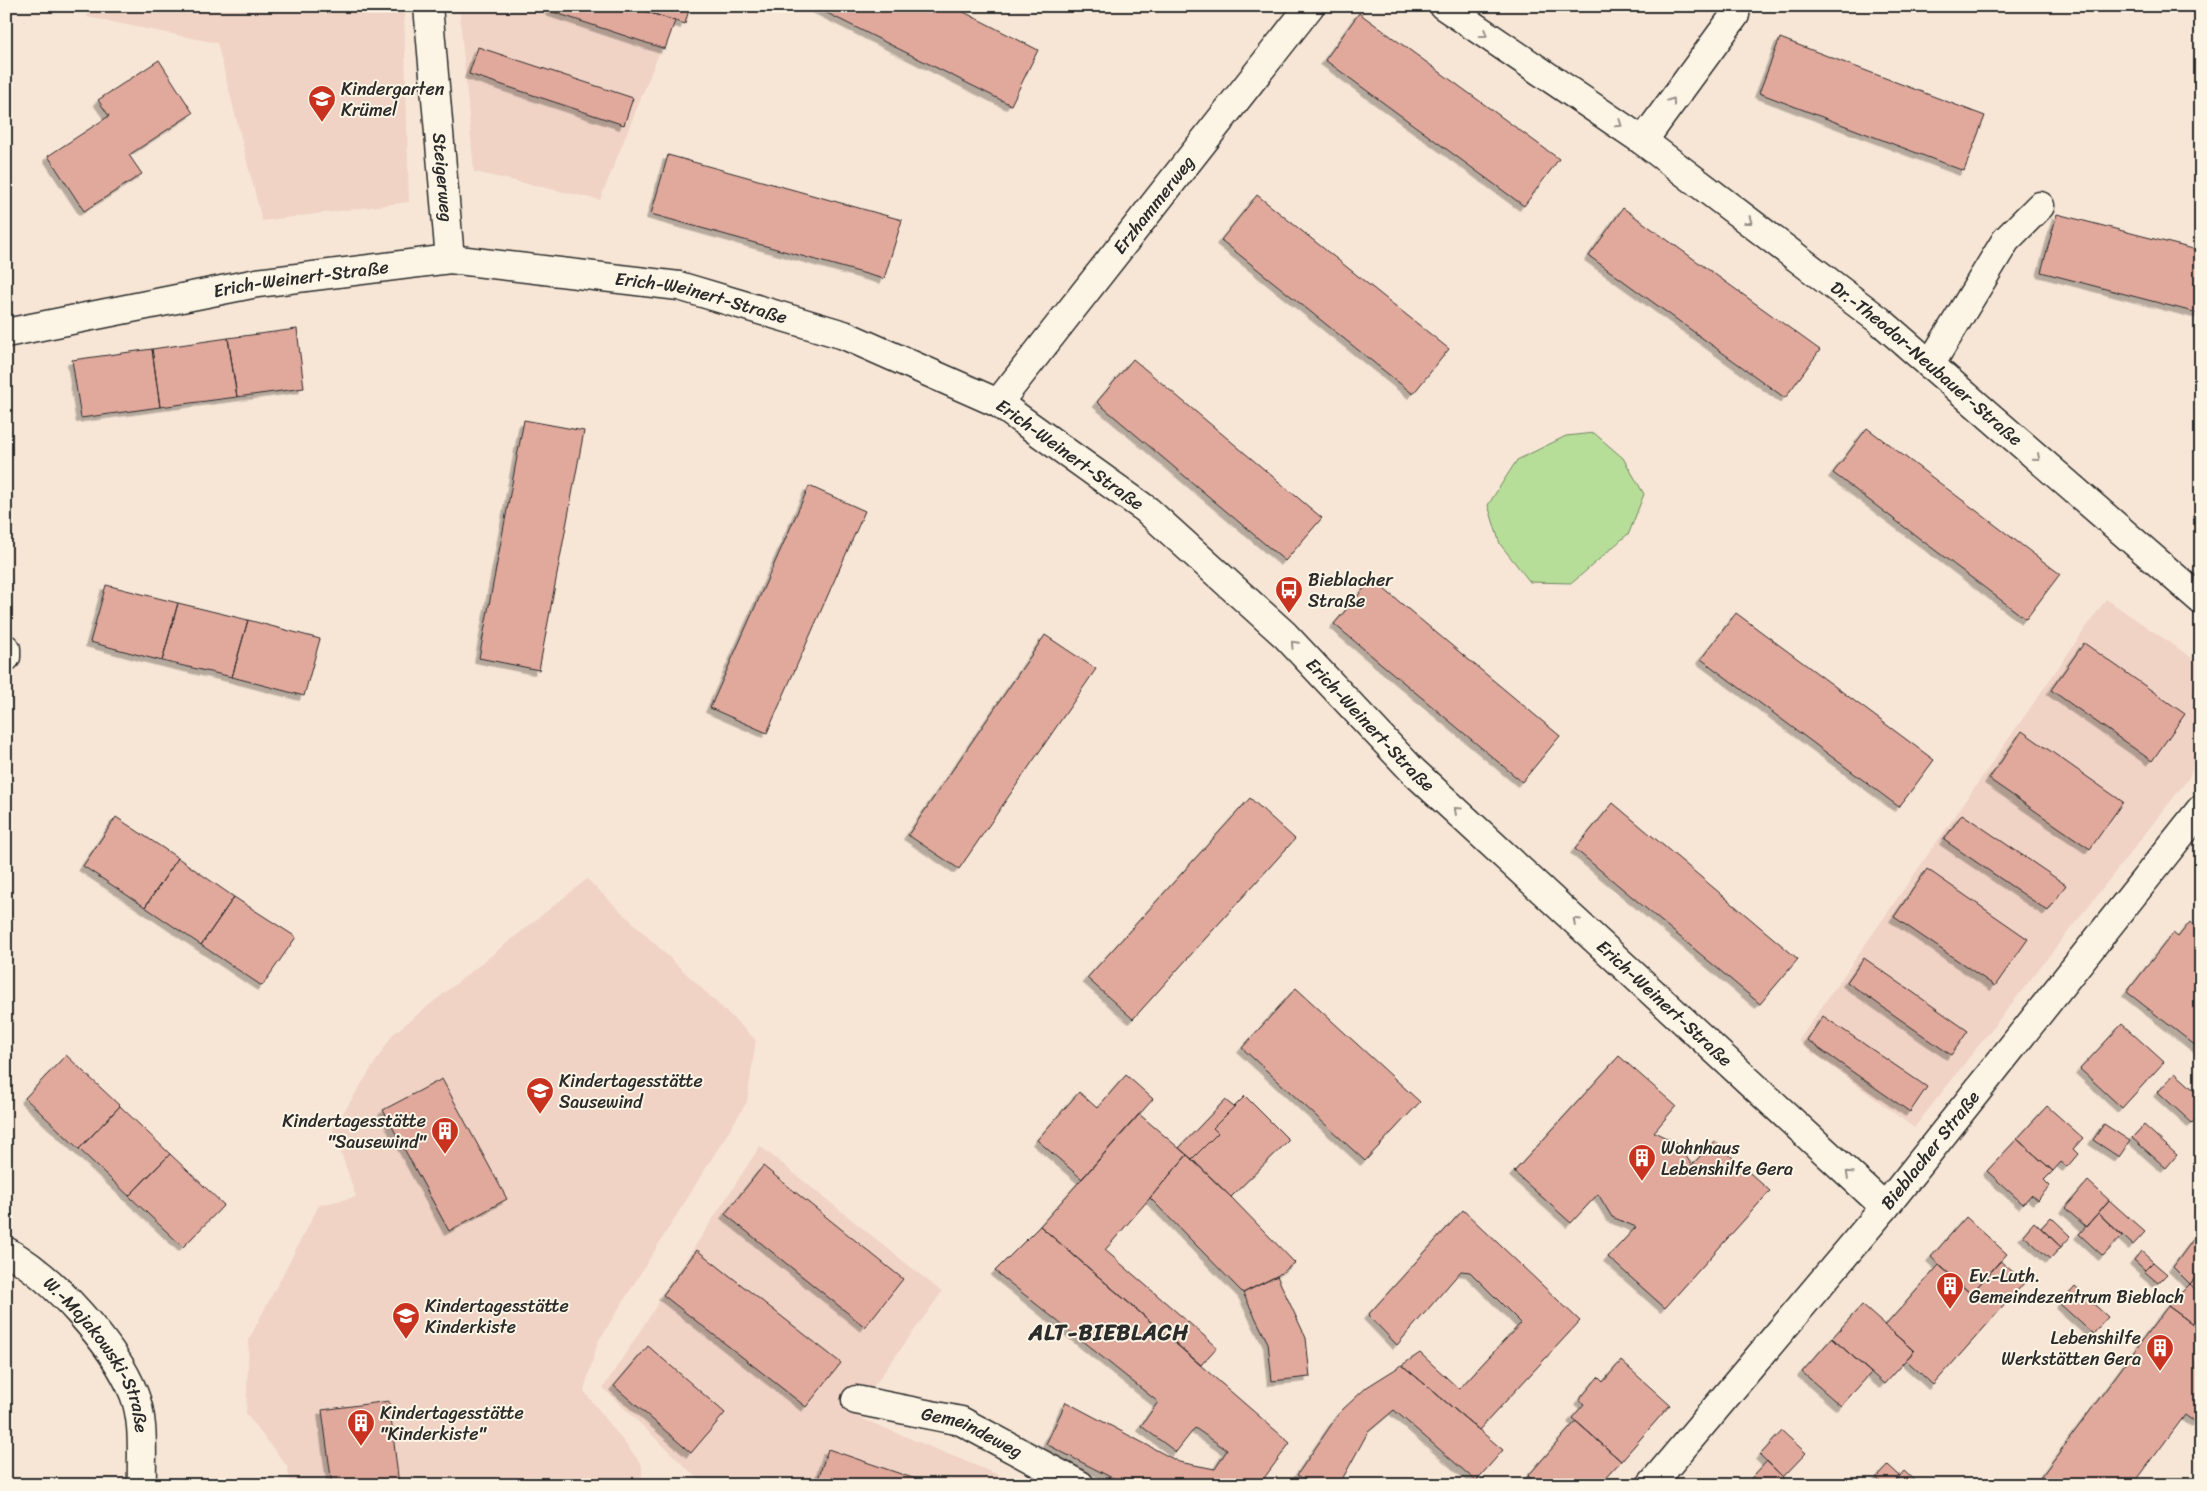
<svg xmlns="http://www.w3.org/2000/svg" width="2207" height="1491" viewBox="0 0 2207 1491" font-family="Sriracha,sans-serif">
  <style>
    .built { fill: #f0d3c5 }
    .green { fill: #b7de99; stroke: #718462 }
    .building { fill: #e1a89c; stroke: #2b2b2b; filter: url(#shadow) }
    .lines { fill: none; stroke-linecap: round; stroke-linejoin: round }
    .minor-casing { stroke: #2b2b2b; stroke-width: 31 }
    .minor { stroke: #fcf5e5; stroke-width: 28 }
    .oneway { stroke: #949088 }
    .labels { text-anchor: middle; stroke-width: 4; stroke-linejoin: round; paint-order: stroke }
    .poi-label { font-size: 18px; fill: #2b2b2b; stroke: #fcf5e5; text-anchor: start }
    .street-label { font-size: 18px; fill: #2b2b2b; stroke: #fcf5e5 }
    .district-label { font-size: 22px; font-weight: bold; letter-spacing: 1px; fill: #2b2b2b; stroke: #fcf5e5 }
  </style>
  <defs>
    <filter id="shadow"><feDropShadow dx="-4.5" dy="4.5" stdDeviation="0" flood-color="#0004"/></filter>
  </defs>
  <rect width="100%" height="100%" fill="#f7e6d6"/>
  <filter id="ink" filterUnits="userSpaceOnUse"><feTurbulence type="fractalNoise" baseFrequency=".02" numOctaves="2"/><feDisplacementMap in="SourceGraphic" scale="10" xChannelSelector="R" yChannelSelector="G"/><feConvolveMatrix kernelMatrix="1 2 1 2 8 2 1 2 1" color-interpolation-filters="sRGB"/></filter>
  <g filter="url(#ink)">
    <!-- built -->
    <path class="built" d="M89,6H404L409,202L262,221L217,43L87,17Z
      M459,6H678L600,200L474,172Z
      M2106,599L2201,664V743L2189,778L1914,1128L1798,1041Z
      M587,879L756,1040L747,1102L598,1342L584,1391L642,1465V1485H291L287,1466L246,1414L249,1339L319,1205L356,1197L333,1129L393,1034Z
      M760,1146L942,1292L853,1415L1023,1485H704L603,1388Z"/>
    <!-- green -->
    <path class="green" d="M1594,433L1623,458L1644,494L1629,533L1572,583L1530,582L1500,544L1488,505L1517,460L1566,436Z"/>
    <!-- building -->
    <path class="building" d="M552,6H629L675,21L665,49L550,11Z
      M629,6H690L685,24Z
      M813,6H952L1038,50L1011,105Z
      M1359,13L1559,159L1524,206L1325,60Z
      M1780,38L1985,116L1964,171L1759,93Z
      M478,47L633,98L624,125L469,74Z
      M159,60L193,113L129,155L142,174L84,211L48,156L109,116L98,100Z
      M668,155L902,220L884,279L651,214Z
      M1257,195L1449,349L1413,394L1221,240Z
      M1623,208L1820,350L1785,398L1589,256Z
      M2057,214L2201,251V314L2041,272Z
      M297,329L304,388L237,397L228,338Z
      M228,338L237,397L160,407L152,349Z
      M152,349L160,407L81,418L72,360Z
      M1133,359L1322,518L1285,561L1097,402Z
      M524,420L584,431L539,670L479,658Z
      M1867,428L2060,574L2026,619L1833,473Z
      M809,486L865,511L767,733L710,708Z
      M1372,579L1560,736L1522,782L1334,624Z
      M106,585L178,603L162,661L90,642Z
      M178,603L248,620L232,677L162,661Z
      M1736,613L1934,760L1899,807L1701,659Z
      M248,620L320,639L304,696L232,677Z
      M1045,635L1096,669L959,869L908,835Z
      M2084,643L2185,714L2152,761L2051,690Z
      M2022,731L2123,802L2090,849L1989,779Z
      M1250,798L1295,839L1133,1019L1087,978Z
      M1613,803L1798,959L1760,1004L1575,849Z
      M1962,814L2066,885L2048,911L1944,840Z
      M116,817L178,858L145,907L83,866Z
      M178,858L234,897L201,945L145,907Z
      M1927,869L2028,939L1995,986L1894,917Z
      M234,897L296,937L262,986L201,945Z
      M2190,922L2201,930V1050L2127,992L2173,933L2178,937Z
      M1864,958L1968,1031L1951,1055L1847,982Z
      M1296,988L1420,1102L1365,1161L1242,1048Z
      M1823,1016L1927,1087L1910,1112L1807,1040Z
      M2122,1024L2164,1062L2122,1108L2080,1069Z
      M66,1055L120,1106L79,1149L25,1098Z
      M1619,1056L1676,1106L1654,1132L1677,1143L1692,1165L1714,1141L1770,1191L1665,1308L1608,1257L1636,1227L1612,1217L1598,1194L1571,1223L1514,1172Z
      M2175,1073L2201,1096V1114L2192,1123L2158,1092Z
      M1126,1075L1153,1099L1082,1179L1037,1140L1079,1092L1097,1108Z
      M442,1079L507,1199L449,1231L383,1110Z
      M1245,1096L1289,1140L1231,1197L1192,1159L1218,1133L1213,1128Z
      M1225,1100L1234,1107L1213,1128L1218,1133L1192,1159L1179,1148Z
      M120,1106L170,1154L129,1196L79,1149Z
      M2047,1106L2083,1138L2073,1149L2078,1154L2067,1167L2061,1162L2053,1171L2017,1139Z
      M1139,1114L1187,1155L1105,1250L1217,1347L1201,1365L1040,1226Z
      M2104,1124L2130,1141L2119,1157L2093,1140Z
      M2144,1125L2177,1155L2166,1168L2132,1138Z
      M2017,1139L2053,1171L2044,1180L2050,1186L2037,1200L2031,1195L2023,1204L1987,1171Z
      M170,1154L224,1205L183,1247L129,1196Z
      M1187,1155L1231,1197L1295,1263L1277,1276L1243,1293L1150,1198Z
      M763,1166L903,1279L865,1327L725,1214Z
      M2088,1181L2109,1200L2086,1227L2065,1208Z
      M2109,1200L2145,1232L2133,1245L2098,1213Z
      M1463,1210L1580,1321L1479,1430L1402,1365L1420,1353L1459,1389L1521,1323L1470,1272L1461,1271L1397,1345L1368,1315Z
      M2098,1213L2122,1236L2103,1256L2079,1234Z
      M1966,1217L2007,1254L1971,1294L1931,1257Z
      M2051,1217L2071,1236L2061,1247L2041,1228Z
      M2034,1222L2061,1247L2050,1259L2023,1235Z
      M1040,1226L1290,1443L1259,1485H1126L1046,1444L1066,1402L1179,1462L1215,1469L1227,1450L1195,1428L1176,1452L1141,1426L1158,1402L995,1271Z
      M2201,1229V1272L2190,1284L2173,1267Z
      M697,1250L841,1363L806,1407L663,1295Z
      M2141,1251L2153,1262L2145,1270L2134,1260Z
      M2000,1261L2025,1282L1933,1385L1906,1360L1914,1351L1885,1326L1939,1265L1971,1294Z
      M2153,1262L2167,1274L2158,1283L2144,1271Z
      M2201,1272V1295L2190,1284Z
      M1277,1276L1306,1338L1310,1377L1272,1381L1268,1343L1243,1293Z
      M2190,1284L2201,1295V1330L2168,1306Z
      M2075,1287L2108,1317L2093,1334L2060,1304Z
      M1862,1305L1914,1351L1884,1384L1832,1338Z
      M2168,1306L2201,1330V1416L2196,1423L2185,1415L2133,1485H2035Z
      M1832,1338L1871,1373L1841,1406L1802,1372Z
      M648,1346L725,1413L691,1453L614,1386Z
      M1621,1361L1670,1405L1621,1461L1572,1418L1584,1404L1579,1400L1598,1377L1603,1382Z
      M1402,1365L1503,1450L1476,1481L1394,1410L1368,1432L1339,1485H1315L1297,1475L1340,1412L1367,1387Z
      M389,1401L399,1485H332L322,1410Z
      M1576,1421L1621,1461L1599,1485H1538L1528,1476Z
      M1782,1431L1806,1453L1783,1477L1760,1455Z
      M828,1449L933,1485H816Z
      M1767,1461L1783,1477L1793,1485H1745Z
      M1888,1465L1900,1476L1892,1485H1884L1876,1478Z
      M1904,1471L1918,1484L1917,1485H1892Z
      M1528,1476L1538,1485H1520Z"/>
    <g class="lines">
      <defs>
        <g id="minor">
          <path id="s1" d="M428,6L450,259"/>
          <path id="s2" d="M1444,6L1643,141L1879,320L2201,600"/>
          <path d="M1643,141L1735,15L1736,6"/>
          <path id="s3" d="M6,333L257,283L450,259L679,286L844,335L998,403L1147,510L1285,635L1413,771L1885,1207"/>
          <path d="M1930,365L2006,240L2040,206"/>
          <path id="s4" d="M998,403L1310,6"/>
          <path d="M6,649V657"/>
          <path id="s5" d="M6,1251C52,1276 115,1345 134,1394C145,1422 141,1455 142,1485"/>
          <path id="s6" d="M856,1400L961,1421L1080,1485"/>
          <path id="s7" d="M1651,1485L1885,1207L2201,809"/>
        </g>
      </defs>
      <!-- minor casing -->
      <use href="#minor" class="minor-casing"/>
      <!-- minor -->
      <use href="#minor" class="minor"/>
    </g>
    <!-- one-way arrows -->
    <defs><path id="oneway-chevron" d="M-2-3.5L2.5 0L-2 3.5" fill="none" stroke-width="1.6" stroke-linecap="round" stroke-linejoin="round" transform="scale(1.25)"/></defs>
    <g class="oneway">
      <use href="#oneway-chevron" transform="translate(1484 34) rotate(34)"/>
      <use href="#oneway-chevron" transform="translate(1672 101) rotate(-54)"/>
      <use href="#oneway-chevron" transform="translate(1619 124) rotate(34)"/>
      <use href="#oneway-chevron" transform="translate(1749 221) rotate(37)"/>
      <use href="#oneway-chevron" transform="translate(2037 458) rotate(41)"/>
      <use href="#oneway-chevron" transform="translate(1294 644) rotate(-133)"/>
      <use href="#oneway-chevron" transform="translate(1457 810) rotate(-138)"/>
      <use href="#oneway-chevron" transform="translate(1576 921) rotate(-137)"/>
      <use href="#oneway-chevron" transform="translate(1849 1174) rotate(-137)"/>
    </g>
  </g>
  <!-- icons -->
  <defs>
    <symbol id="school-pin" viewBox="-11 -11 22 30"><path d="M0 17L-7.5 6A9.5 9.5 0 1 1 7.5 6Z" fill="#c8321e" stroke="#fcf5e5"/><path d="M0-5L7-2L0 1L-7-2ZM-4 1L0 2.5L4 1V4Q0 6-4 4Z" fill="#fff"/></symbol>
    <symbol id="bus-pin" viewBox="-11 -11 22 30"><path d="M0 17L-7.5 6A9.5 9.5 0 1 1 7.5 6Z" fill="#c8321e" stroke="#fcf5e5"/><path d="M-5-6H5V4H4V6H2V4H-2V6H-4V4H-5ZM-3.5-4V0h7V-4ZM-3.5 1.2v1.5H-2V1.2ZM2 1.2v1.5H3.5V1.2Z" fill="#fff"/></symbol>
    <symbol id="building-pin" viewBox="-11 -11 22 30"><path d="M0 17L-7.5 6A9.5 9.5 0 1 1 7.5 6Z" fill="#c8321e" stroke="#fcf5e5"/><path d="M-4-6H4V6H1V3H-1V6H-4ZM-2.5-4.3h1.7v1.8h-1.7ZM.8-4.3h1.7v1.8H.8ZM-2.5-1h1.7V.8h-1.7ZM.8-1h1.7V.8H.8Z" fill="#fff"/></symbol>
  </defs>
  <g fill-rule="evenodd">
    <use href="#school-pin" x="306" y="83" width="32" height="43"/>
    <use href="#bus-pin" x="1273" y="574" width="32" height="43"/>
    <use href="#school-pin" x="524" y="1075" width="32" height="43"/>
    <use href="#building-pin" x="429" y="1115" width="32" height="43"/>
    <use href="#building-pin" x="1626" y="1142" width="32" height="43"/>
    <use href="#building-pin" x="1934" y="1270" width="32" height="43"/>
    <use href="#school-pin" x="390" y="1300" width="32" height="43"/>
    <use href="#building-pin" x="2144" y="1332" width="32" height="43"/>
    <use href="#building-pin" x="345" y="1407" width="32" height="43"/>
  </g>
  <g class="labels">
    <!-- poi labels -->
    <g class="poi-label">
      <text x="341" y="95">Kindergarten<tspan x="341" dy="21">Krümel</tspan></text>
      <text x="1308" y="586">Bieblacher<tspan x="1308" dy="21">Straße</tspan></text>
      <text x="559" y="1087">Kindertagesstätte<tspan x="559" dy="21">Sausewind</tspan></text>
      <text x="426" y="1127" text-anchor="end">Kindertagesstätte<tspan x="426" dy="21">"Sausewind"</tspan></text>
      <text x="1661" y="1154">Wohnhaus<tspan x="1661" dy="21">Lebenshilfe Gera</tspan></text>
      <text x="1969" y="1282">Ev.-Luth.<tspan x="1969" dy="21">Gemeindezentrum Bieblach</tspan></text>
      <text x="425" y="1312">Kindertagesstätte<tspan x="425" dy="21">Kinderkiste</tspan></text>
      <text x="2141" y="1344" text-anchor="end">Lebenshilfe<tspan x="2141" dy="21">Werkstätten Gera</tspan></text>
      <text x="380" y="1419">Kindertagesstätte<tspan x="380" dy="21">"Kinderkiste"</tspan></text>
    </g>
    <!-- street labels -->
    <g class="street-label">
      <text dy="6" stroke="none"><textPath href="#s1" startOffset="172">Steigerweg</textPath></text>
      <text dy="6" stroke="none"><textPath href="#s4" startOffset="252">Erzhammerweg</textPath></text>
      <text dy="6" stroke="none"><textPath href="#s3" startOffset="300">Erich-Weinert-Straße</textPath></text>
      <text dy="6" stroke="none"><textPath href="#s3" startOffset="705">Erich-Weinert-Straße</textPath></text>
      <text dy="6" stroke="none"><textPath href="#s2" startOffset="601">Dr.-Theodor-Neubauer-Straße</textPath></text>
      <text dy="6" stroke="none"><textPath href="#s3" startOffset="1110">Erich-Weinert-Straße</textPath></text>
      <text dy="6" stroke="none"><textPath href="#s3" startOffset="1515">Erich-Weinert-Straße</textPath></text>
      <text dy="6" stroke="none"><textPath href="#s3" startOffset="1920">Erich-Weinert-Straße</textPath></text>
      <text dy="6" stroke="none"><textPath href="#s7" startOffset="436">Bieblacher Straße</textPath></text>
      <text dy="6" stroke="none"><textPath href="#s5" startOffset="142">W.-Majakowski-Straße</textPath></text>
      <text dy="6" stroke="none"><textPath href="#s6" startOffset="121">Gemeindeweg</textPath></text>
    </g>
    <!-- district labels -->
    <g class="district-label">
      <text x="1109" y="1340">ALT-BIEBLACH</text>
    </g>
  </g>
  <!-- margin -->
  <rect width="2207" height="1491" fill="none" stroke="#fcf5e5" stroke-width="25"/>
  <rect x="12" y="12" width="2182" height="1466" fill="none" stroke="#2b2b2b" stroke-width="2" filter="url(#ink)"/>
</svg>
